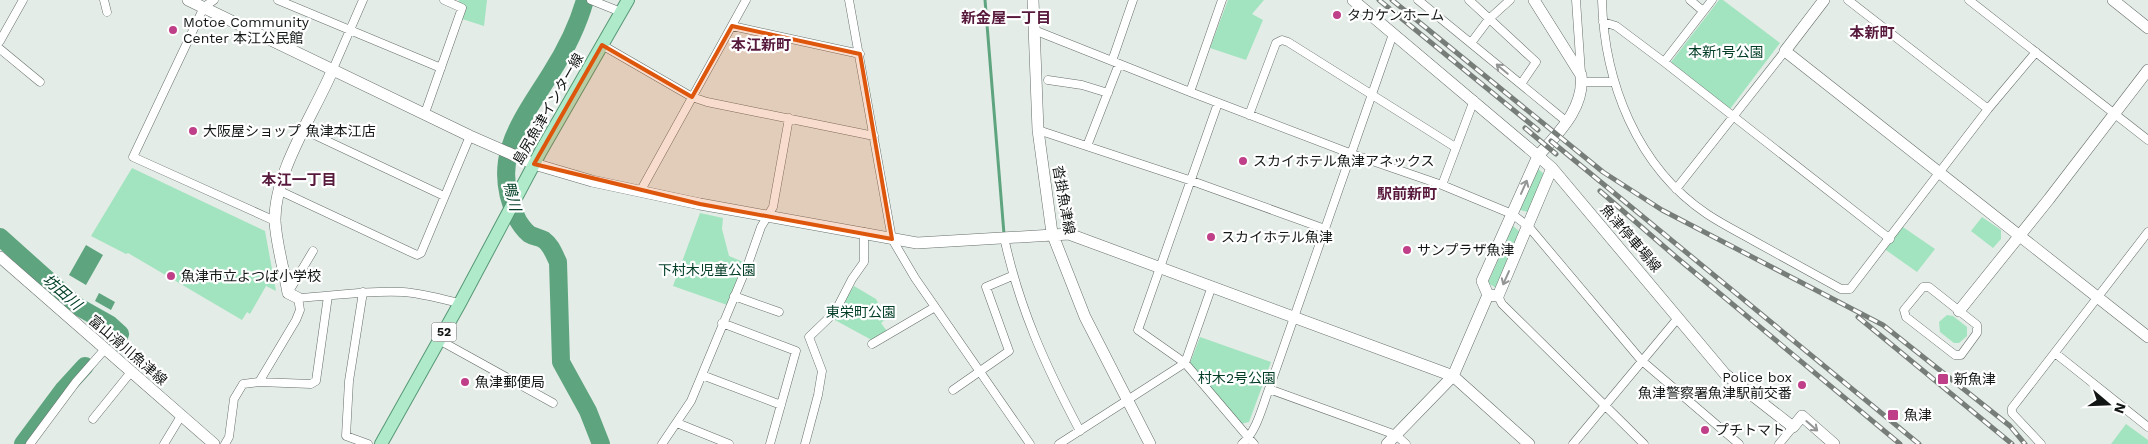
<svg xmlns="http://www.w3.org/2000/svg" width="2148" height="444" viewBox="0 0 2148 444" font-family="'Work Sans','Noto Sans JP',sans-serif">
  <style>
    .green { fill: #a2e4bf }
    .water { fill: #5ea47f }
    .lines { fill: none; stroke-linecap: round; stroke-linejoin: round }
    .stream { stroke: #5ea47f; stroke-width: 3 }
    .river { stroke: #5ea47f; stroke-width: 18 }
    .street-casing { stroke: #676f6a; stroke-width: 9 }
    .secondary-casing { stroke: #676f6a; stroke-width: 12 }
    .primary-casing { stroke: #569775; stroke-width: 14 }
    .street { stroke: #fff; stroke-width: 8 }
    .secondary { stroke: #fff; stroke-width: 11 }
    .primary { stroke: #afebcb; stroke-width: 12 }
    .rail-casing { stroke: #777e7a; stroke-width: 5 }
    .rail { stroke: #fff; stroke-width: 3; stroke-dasharray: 9; stroke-linecap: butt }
    .oneway { stroke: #949695 }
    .marked { fill: #dd560c; fill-opacity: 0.2; stroke: #dd560c; stroke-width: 4; stroke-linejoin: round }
    .poi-dot { fill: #bf3f89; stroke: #fff; stroke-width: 2 }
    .labels { text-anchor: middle; stroke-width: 4.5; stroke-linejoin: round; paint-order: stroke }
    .shield { fill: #fff; stroke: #595c5a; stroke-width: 1 }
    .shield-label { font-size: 12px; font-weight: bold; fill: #121614 }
    .poi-label { font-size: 14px; fill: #121614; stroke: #fff; text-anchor: start }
    .park-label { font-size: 14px; fill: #003d25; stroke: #fff }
    .street-label { font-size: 14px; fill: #121614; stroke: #fff }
    .neighbourhood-label { font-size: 15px; font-weight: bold; fill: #57193c; stroke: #fff }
    .water-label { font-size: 15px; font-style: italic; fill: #044027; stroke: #fff }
  </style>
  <rect width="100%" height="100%" fill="#e3ece6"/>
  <!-- green -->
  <path class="green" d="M459,0H487L484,26L459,18L457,5Z
    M1228,0H1264L1252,14L1263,20L1246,60L1210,48Z
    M1719,0H1723L1780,43L1730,109L1671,62Z
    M132,168L265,231L276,291L266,286L250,314L247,312L242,320L128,253L126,254L91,236Z
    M1537,168L1544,174L1528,212L1520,210Z
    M700,213L723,218L722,229L729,256L748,264L730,306L673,286Z
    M1982,217L2001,230V239L1993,248L1971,231Z
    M1900,225L1935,249L1917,272L1883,248Z
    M1513,226L1520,232L1496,288L1488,283Z
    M854,286L876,299L886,319L881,323L890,335L879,344L833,319Z
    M1947,315L1953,316L1967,327V336L1959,343H1954L1940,332L1939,322Z
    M1200,337L1271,362L1249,422L1241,424L1190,363Z
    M2126,424L2148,440V444H2111Z"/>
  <!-- water -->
  <path class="water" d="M86,245L103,255L86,285L69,275Z
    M99,293L115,302L111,310L95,301Z"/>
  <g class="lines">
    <!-- stream -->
    <path class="stream" d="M985,0L1004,234"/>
    <!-- river -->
    <path class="river" d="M585,0C578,25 565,51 551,73C522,120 489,158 516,216C518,222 525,231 529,234C534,237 539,237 544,240C551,245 554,254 558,262L561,362L588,411L601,444
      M0,237L77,306L109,324L120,334L116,344
      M23,444L64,389L85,366"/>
    <defs>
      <path id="street" d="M104,0L107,12
        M214,0L204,7L133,157L275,221
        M278,0L441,68
        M591,0L621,12
        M849,0L892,239L915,278L1030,444
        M1418,0L1567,122
        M1469,0L1536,62L1521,84
        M1576,0L1581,73
        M1602,0C1604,82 1637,167 1707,214C1722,224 1738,232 1754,241C1783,257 1812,273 1841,289H1850L1988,109L2036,52
        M1690,0L1703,11
        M1848,0L1988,109
        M1969,0L2148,140
        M1603,22L1616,26L1664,62L1890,239
        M732,26L860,54
        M1034,30L1190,92L1352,154L1442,185L1512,214L1529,227L1641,360L1739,444
        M0,41L23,0
        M1471,43L1489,19L1510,0
        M602,45L692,97L707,102L874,136
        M0,49L40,82
        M1112,61L1133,0
        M1664,62L1712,0
        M333,69L363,0
        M1048,80L1082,85L1108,93
        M1582,82H1614
        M1190,92L1222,0
        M1218,103L1138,330L1185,363L1254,444
        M425,113L462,8L444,0
        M1249,115L1276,43L1282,40L1288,42L1455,147
        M304,130L444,196
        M1038,130L1192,181L1325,229
        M1087,146L1119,64
        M1442,185L1474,100
        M1676,189L1785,51
        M278,190L417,255L421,253L470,136
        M641,190L746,0
        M1004,237C1019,308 1046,367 1080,431
        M1923,287H1929L1977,325V333L1961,355H1955L1906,317L1904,310Z
        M363,292L349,381L346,436L368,444
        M288,293L313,251
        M734,296L779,312
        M1498,296L1502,304L1644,444
        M722,323L796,351L770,444
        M439,340L553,403
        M872,344L935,307
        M2055,353L2148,427
        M702,375L781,405
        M259,382L296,320L300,310L298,298C333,296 367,290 403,292C421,293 441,299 460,303
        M1269,389L1396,435L1406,444
        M953,390L1009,351L986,287L1012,276
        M93,419L131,372
        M677,423L729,444
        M30,444L76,382L105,349
        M164,444L181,416
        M225,444L229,437L234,399L243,384L259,382L311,384L316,381L328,296
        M662,444L691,401L748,264L761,227L773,207L789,118
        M805,444L818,395L822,371L809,337L835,312L852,279L864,262V232
        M1059,444L1185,363L1212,286
        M1242,444C1257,431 1262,407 1269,389L1393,34
        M1573,444L1678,318
        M1779,444L1793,427
        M2041,444L2012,413V408L2148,232"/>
      <path id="secondary" d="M188,0L470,136L534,164L592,181L700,204L917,243L1069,234L1453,376L1529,444
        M1033,0L1038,130L1052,233L1085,317L1150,444
        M1353,0L1538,156L1482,281L1488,295L1453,376L1387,444
        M1534,0L1581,75C1585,108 1558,133 1538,156L1552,168L1725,374L1793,427L1802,416L1834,444
        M1824,0L1785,51L2148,337
        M2113,0L2148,28
        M0,257L214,444
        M1488,295L1498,296L1552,168
        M298,298L288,293C284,270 276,243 275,221C274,172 314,114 333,69
        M1959,311L2049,199L2148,70"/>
      <path id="primary" d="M381,444L460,303L541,151L628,0"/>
    </defs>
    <!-- street casing -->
    <use href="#street" class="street-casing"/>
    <!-- secondary casing -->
    <use href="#secondary" class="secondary-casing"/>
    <!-- primary casing -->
    <use href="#primary" class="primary-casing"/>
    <!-- street -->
    <use href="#street" class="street"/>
    <!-- secondary -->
    <use href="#secondary" class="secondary"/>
    <!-- primary -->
    <use href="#primary" class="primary"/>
    <defs>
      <path id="rail" d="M1379,0L1538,130
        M1392,0L1603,172L1662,210L1883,325L2010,426L2025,444
        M1525,128L1556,154
        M1551,141L1919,444
        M1600,191L1676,257L1900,444
        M1858,317L2012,444"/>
    </defs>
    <!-- rail casing -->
    <use href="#rail" class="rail-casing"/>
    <!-- rail -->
    <use href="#rail" class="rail"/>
  </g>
  <!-- one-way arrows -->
  <defs><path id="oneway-shaft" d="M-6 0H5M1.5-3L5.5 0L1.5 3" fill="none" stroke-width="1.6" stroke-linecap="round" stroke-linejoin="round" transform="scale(1.25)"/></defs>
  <g class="oneway">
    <use href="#oneway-shaft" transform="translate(1502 69) rotate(-140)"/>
    <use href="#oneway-shaft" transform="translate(1524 187) rotate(-66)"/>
    <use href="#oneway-shaft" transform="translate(1506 278) rotate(114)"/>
    <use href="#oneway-shaft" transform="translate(1812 426) rotate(41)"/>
  </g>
  <!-- marked area -->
  <path class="marked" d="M732,26L860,54L892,239L700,204L534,164L602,45L692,97Z"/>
  <!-- markers -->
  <g class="poi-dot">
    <circle cx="1337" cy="15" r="5"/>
    <circle cx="173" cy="30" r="5"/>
    <circle cx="193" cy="131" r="5"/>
    <circle cx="1243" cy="161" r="5"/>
    <circle cx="1211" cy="237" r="5"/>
    <circle cx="1407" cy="250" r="5"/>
    <circle cx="171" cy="276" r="5"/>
    <rect x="1937" y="373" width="12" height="12" rx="2.5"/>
    <circle cx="465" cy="382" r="5"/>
    <circle cx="1802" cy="385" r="5"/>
    <rect x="1887" y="409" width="12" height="12" rx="2.5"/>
    <circle cx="1705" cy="430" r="5"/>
  </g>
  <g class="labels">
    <!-- shield labels -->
    <rect class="shield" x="431.5" y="322.5" width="25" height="19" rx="4"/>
    <g class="shield-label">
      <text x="444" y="336">52</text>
    </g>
    <!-- poi labels -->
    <g class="poi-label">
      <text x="1347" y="20">タカケンホーム</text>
      <text x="183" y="27">Motoe Community<tspan x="183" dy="16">Center 本江公民館</tspan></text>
      <text x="203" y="136">大阪屋ショップ 魚津本江店</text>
      <text x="1253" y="166">スカイホテル魚津アネックス</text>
      <text x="1221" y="242">スカイホテル魚津</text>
      <text x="1417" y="255">サンプラザ魚津</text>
      <text x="181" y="281">魚津市立よつば小学校</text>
      <text x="1792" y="382" text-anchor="end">Police box<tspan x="1792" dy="16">魚津警察署魚津駅前交番</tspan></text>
      <text x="1954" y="384">新魚津</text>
      <text x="475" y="387">魚津郵便局</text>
      <text x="1904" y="420">魚津</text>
      <text x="1715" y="435">プチトマト</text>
    </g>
    <!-- park labels -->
    <g class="park-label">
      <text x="1726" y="57">本新1号公園</text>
      <text x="707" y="275">下村木児童公園</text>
      <text x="861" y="317">東栄町公園</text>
      <text x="1237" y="383">村木2号公園</text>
    </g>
    <!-- street labels -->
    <g class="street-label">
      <text transform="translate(548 109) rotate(-60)" y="5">島尻魚津インター線</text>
      <text transform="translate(1064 200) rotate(80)" y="5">沓掛魚津線</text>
      <text transform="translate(1631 238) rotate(49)" y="5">魚津停車場線</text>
      <text transform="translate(128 350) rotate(41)" y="5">富山滑川魚津線</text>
    </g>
    <!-- neighbourhood labels -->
    <g class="neighbourhood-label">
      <text x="1006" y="23">新金屋一丁目</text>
      <text x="1872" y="38">本新町</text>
      <text x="761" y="50">本江新町</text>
      <text x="299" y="185">本江一丁目</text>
      <text x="1407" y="199">駅前新町</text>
    </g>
    <!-- water labels -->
    <g class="water-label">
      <text transform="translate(512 196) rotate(76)" y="5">鴨川</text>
      <text transform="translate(62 292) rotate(41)" y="5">坊田川</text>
    </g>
  </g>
  <!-- north arrow -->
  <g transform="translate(2108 404) rotate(109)" stroke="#ffffff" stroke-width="4" paint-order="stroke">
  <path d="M0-4L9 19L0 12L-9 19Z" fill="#121614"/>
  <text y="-8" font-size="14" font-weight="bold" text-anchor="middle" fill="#121614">N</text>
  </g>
</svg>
